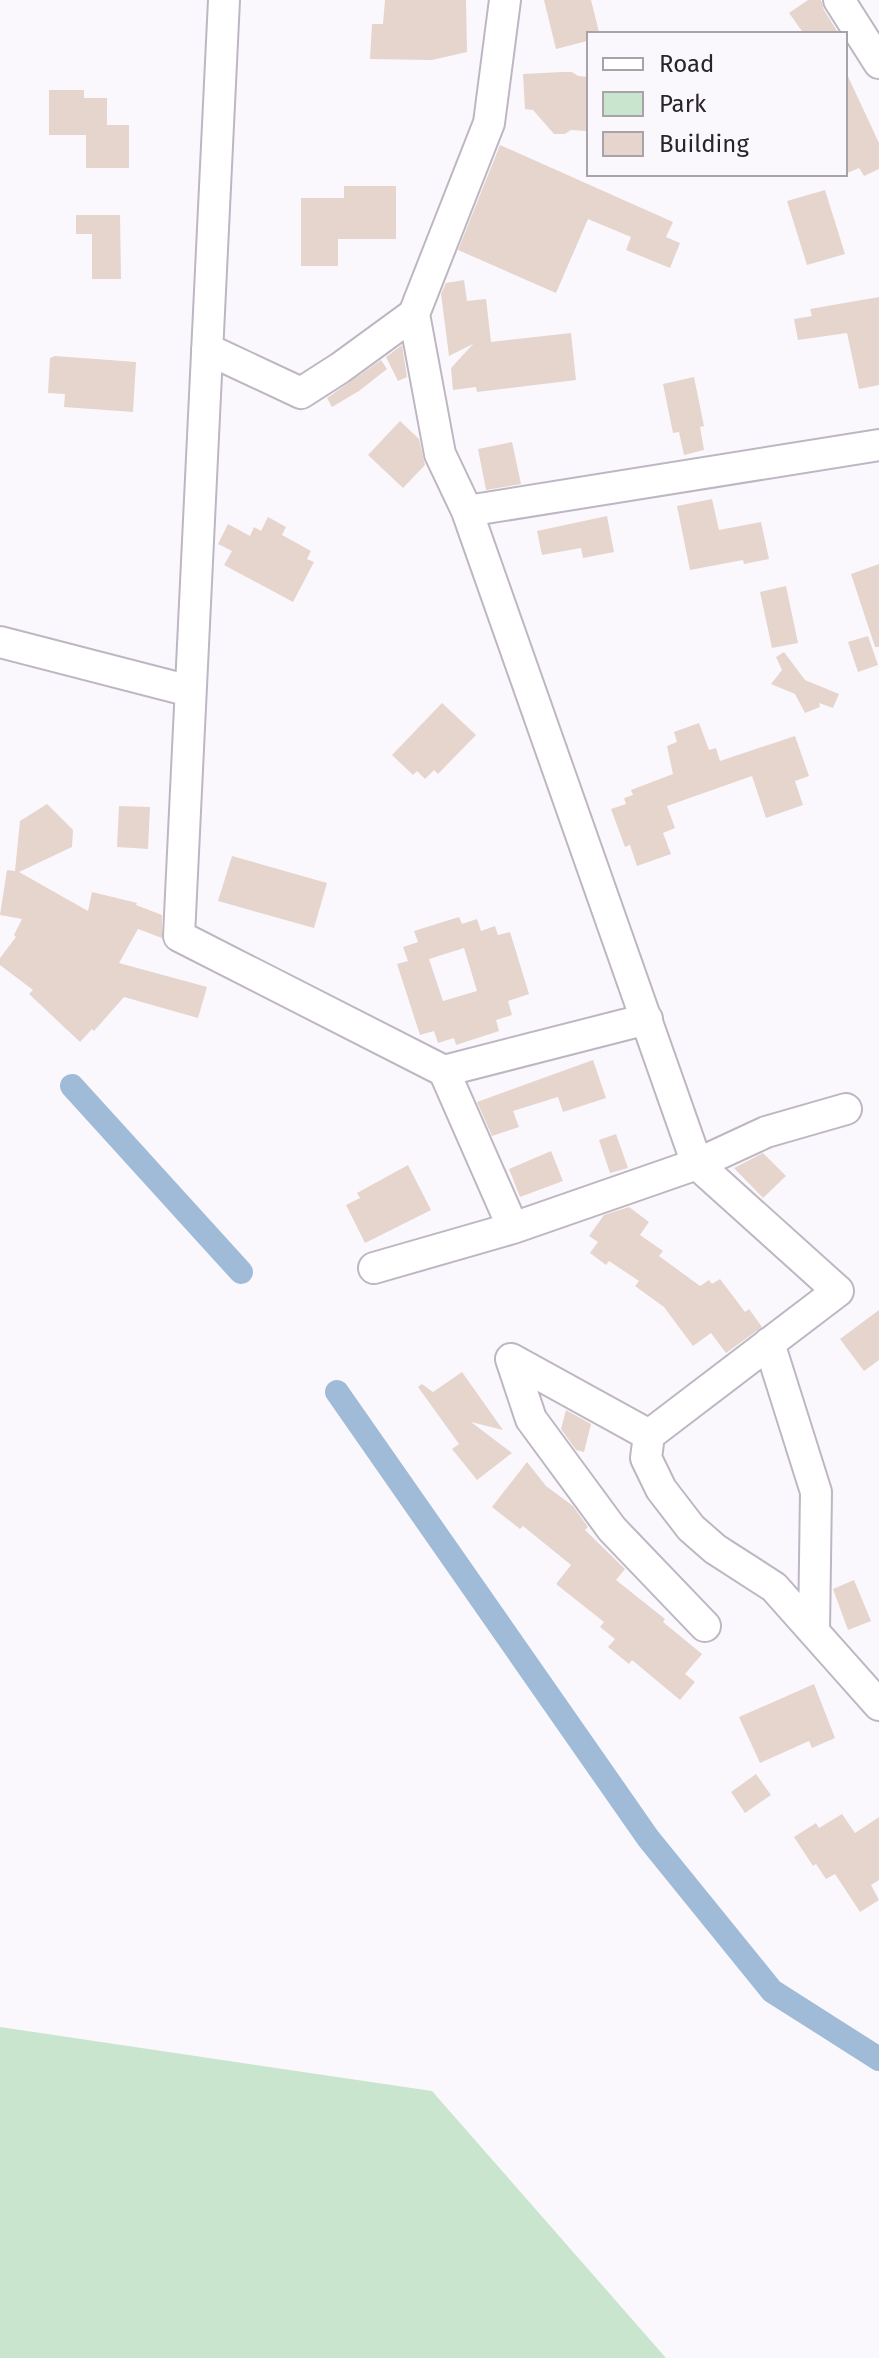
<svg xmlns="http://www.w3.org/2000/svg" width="879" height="2358" viewBox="0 0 879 2358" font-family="'Fira Sans',sans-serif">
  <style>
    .green { fill: #c9e5ce }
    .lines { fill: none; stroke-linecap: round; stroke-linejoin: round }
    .canal { stroke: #9fbbd7; stroke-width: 24 }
    .building { fill: #e5d5cd; fill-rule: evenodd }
    .minor-casing { stroke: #beb6c3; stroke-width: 34 }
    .minor { stroke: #fff; stroke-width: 30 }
  </style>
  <rect width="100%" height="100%" fill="#fbf8fd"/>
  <!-- green -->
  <path class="green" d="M0,2027L432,2091L666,2358H0Z"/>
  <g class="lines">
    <!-- canal -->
    <path class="canal" d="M72,1086L241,1272
      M337,1392L648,1838L772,1991L879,2059"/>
  </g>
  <!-- building -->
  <path class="building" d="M385,0H466L467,52L432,60L370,59L372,24H383Z
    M544,0H591L599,32L586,35L587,41L556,49Z
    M808,0H821L824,10L839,34H804L789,13Z
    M845,70L879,143V169L864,176L859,168L845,174Z
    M562,72H572L578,76L589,77L586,131L571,130L565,134H554L533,110L525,109L523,74Z
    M49,90H84V98H107V125H129V168H86V135H49Z
    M500,145L673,222L666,237L680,243L670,268L626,250L631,237L588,219L556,293L458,250Z
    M344,186H396V239H338V266H301V198H344Z
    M825,190L845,254L807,265L787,201Z
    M76,215H120L121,279H92V234H76Z
    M464,280L467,301L486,299L491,342L571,333L576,380L477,392L476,387L453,390L451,368L473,344L449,356L441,294L446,283Z
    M879,297V385L859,389L847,333L798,340L794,319L812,316L810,309Z
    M402,345L407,377L398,381L386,357Z
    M55,356L136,362L133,412L64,407L65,394L48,393L50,358Z
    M381,360L387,369L359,391L332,407L327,398Z
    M694,377L704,426L700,427L704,450L684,455L679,432L673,433L663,384Z
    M400,421L419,439L425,465L403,488L368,455Z
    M512,442L521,484L486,490L478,449Z
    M712,499L719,530L761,522L769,559L744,564L743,560L690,570L677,506Z
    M607,516L614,552L583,558L581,548L542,555L537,531Z
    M268,517L286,527L282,535L311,551L307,559L314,562L293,602L224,565L232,551L218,544L228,524L250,536L254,527L261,531Z
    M879,564V647H875L851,574Z
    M786,586L798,643L772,648L760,592Z
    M868,636L878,665L858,672L848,642Z
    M784,652L805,680L839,694L833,708L819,703L820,707L805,713L795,694L771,684L782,670L776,657Z
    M442,703L476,735L438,774L434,770L425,779L417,771L413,775L392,755Z
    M699,723L709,750L716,748L720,761L795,736L809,776L795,781L803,805L766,818L752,776L667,806L675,828L663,833L671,854L637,866L630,845L625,847L611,809L626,804L624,798L633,795L631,790L673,774L667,746L677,742L674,732Z
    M47,804L73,830L72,847L19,872L88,911L92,892L137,903L136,905L162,915V938L138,929L119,963L207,987L198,1018L124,997L94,1031L92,1029L80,1042L29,994L33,990L0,965V958L16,937L14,935L22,919L0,915L7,870L15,871L20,821Z
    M119,806L150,807L148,849L117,847Z
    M232,856L327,883L314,928L218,901Z
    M459,917L462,924L477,919L481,931L495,926L498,935L510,932L529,994L508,1001L512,1015L496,1020L499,1031L456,1045L454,1038L438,1043L434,1031L420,1035L397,964L408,961L403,947L418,942L414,931ZM464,948L477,991L443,1001L429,959Z
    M593,1060L606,1098L563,1112L558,1097L513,1111L519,1127L492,1136L477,1102Z
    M616,1134L628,1168L610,1173L599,1140Z
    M551,1151L563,1181L520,1197L509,1169Z
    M763,1153L786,1176L763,1198L734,1168Z
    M408,1165L431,1210L365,1243L346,1205L360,1198L357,1193Z
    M629,1207L649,1222L640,1235L663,1251L659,1256L700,1286L709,1280L712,1284L720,1279L745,1312L749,1309L762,1327L726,1353L711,1333L693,1346L664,1307L635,1286L639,1281L609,1261L606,1265L590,1253L598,1242L589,1236L604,1215Z
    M879,1310V1360L864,1371L840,1339Z
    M462,1372L503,1430L471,1422L512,1453L477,1480L452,1449L459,1444L418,1387L422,1384L433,1392Z
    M566,1410L591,1424L584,1452L576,1450L561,1429Z
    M527,1462L546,1486L573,1506L588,1527L585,1530L625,1569L616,1580L665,1619L663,1622L702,1654L685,1674L695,1682L680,1700L632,1660L629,1664L608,1647L615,1639L600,1627L604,1622L556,1584L571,1565L523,1526L520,1529L492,1507Z
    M854,1580L871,1621L848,1630L833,1589Z
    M814,1684L835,1738L812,1748L809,1741L760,1763L739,1717Z
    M756,1774L771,1795L745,1813L731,1792Z
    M842,1814L855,1833L879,1817V1880L871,1885L879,1900L860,1912L835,1874L826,1879L816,1864L813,1866L794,1837L816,1823L819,1828Z"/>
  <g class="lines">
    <defs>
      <path id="minor" d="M224,0L179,936L444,1071L513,1228
        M505,0L489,123L414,314L440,454L467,511L697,1164L838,1291L649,1435L511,1359
        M839,0L879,63
        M207,349L301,393L340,368L414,314
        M467,511L879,445
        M0,642L190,691
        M444,1071L647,1019
        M374,1268L513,1228L697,1164L766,1132L846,1109
        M769,1343L816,1492L814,1631
        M511,1359L531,1419L612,1529L705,1626
        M649,1435L646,1458L661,1489L691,1528L715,1549L774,1587L879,1705"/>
    </defs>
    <!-- minor casing -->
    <use href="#minor" class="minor-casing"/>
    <!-- minor -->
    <use href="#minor" class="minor"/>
  </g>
  <!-- legend -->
  <rect x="587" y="32" width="260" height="144" fill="#fbf8fd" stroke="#a7a3a8" stroke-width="2"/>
  <rect x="603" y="58" width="40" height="12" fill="#ffffff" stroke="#a7a3a8" stroke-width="2"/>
  <text x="659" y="72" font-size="24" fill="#282429">Road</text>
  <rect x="603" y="92" width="40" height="24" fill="#c9e5ce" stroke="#a7a3a8" stroke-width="2"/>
  <text x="659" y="112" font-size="24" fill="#282429">Park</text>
  <rect x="603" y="132" width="40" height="24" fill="#e5d5cd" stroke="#a7a3a8" stroke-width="2"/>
  <text x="659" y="152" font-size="24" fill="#282429">Building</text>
</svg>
